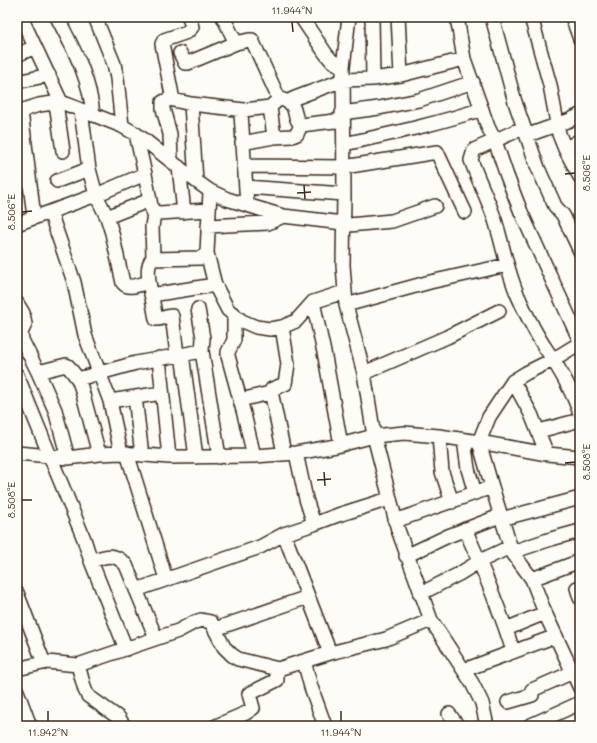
<svg xmlns="http://www.w3.org/2000/svg" width="597" height="743" viewBox="0 0 597 743" font-family="Mali,sans-serif">
  <style>
    .lines { fill: none; stroke-linecap: round; stroke-linejoin: round }
    .minor-casing { stroke: #3b2a1e; stroke-width: 16 }
    .minor { stroke: #fdfcf7; stroke-width: 13 }
    .ticks { fill: none; stroke: #3b2a1e; stroke-width: 1.5 }
    .neatline { fill: none; stroke: #3b2a1e; stroke-width: 1.5 }
    .ticks-label { font-size: 10px; text-anchor: middle; fill: #3b2a1e }
  </style>
  <rect width="100%" height="100%" fill="#fdfcf7"/>
  <filter id="ink" filterUnits="userSpaceOnUse"><feTurbulence type="fractalNoise" baseFrequency=".025" numOctaves="2"/><feDisplacementMap in="SourceGraphic" scale="8" xChannelSelector="R" yChannelSelector="G"/><feConvolveMatrix kernelMatrix="1 2 1 2 8 2 1 2 1" color-interpolation-filters="sRGB"/></filter>
  <g filter="url(#ink)">
    <g class="lines">
      <defs>
        <path id="minor" d="M21,17L61,102L122,126L136,134L147,142L196,181L210,191L227,199L283,216L343,223L349,225L392,221L435,206
          M57,17C74,50 90,78 93,115
          M95,17L114,64L117,78L122,126
          M301,17L326,54L332,61L343,67
          M349,17L343,67L344,194L343,265L346,305L364,373L374,436L398,530L431,620L472,683L482,703L487,726
          M372,17L373,79
          M398,17L401,75
          M457,17L464,59L488,127L495,141L507,176L521,212L580,341
          M492,17L515,102L538,168L555,206L563,215L580,251
          M531,17L550,85L559,134L565,149L580,177
          M572,17L580,39
          M236,43L249,40H252L279,99
          M180,53L185,63H188L236,43L223,17
          M17,55L35,47
          M17,82L49,75
          M280,99C301,104 290,115 301,125L343,120
          M173,100L162,44L164,40L187,32L192,27L189,17
          M289,101L295,98L343,80L373,79L401,75L464,59
          M56,103L63,151
          M191,104L196,181
          M270,107L274,137
          M21,111L34,217
          M81,111L89,169L96,195L107,217L112,233L123,283C129,290 140,284 149,282L156,319C161,320 166,316 172,316L177,354
          M17,112L39,105L61,102
          M342,113L379,108L419,100L473,82
          M580,115L570,120L531,134L521,130L516,131L474,150L471,160C478,180 488,199 495,220C503,245 507,271 518,296C526,314 535,333 546,349C560,370 573,391 580,414
          M136,134L145,174L152,211L159,213L208,210
          M242,143L274,137L292,136L297,134L301,125
          M344,144C390,134 437,124 482,109
          M565,149L580,140
          M171,161L170,134L163,109V102L169,99L191,104L244,110
          M244,166L344,167L437,152L465,212
          M179,167L184,212
          M57,181L89,169
          M246,187L344,194
          M247,205L241,113L244,110L270,107L279,99
          M50,212L74,282L85,335L110,401L121,453
          M107,217L150,200
          M17,224L96,195L145,174
          M208,226L268,223L283,216
          M207,253L215,285L228,310L242,321L256,327L270,329L282,327L296,321L313,302L344,292
          M152,259L201,258L207,253L210,191
          M149,282C148,272 147,266 153,257L152,227L154,213
          M151,295L215,285
          M313,302L325,357L341,445
          M17,303L23,313L25,324L21,333L22,340L38,372L55,410L68,458
          M346,305L430,282L507,265
          M198,309L203,338L202,351L219,457
          M234,314V340L228,352V356L244,414L254,456
          M182,354L196,457
          M159,358L169,457
          M38,372L66,365L68,366L78,379L81,387L99,454
          M364,373L447,337L499,311
          M17,375L50,456L68,458L99,454L121,453L169,457L254,456L296,453L336,446L374,436L404,433L439,436L479,442L489,417L513,381L526,373L554,359L580,343
          M78,379L136,363L202,351
          M513,381L531,414L547,454
          M270,393L272,396L284,453
          M135,397L142,455
          M240,400L270,393L272,389L285,384L288,364L282,327
          M110,401L162,393
          M539,431L580,420
          M439,436L442,472L452,502
          M464,440L468,469L475,493
          M17,453L50,456L84,539L91,561L126,649
          M127,453L166,579
          M296,453L306,499L314,524L338,515L389,499
          M580,457L547,454L479,442L492,487L512,552L532,579L545,613L580,688
          M501,519L580,498
          M395,521L492,487
          M465,529C483,569 500,609 513,651
          M284,534L330,653
          M512,552L551,539L580,531
          M406,556L448,536L500,516
          M91,561C106,556 114,552 126,565L156,638
          M532,579L580,561
          M577,588L580,598
          M136,590L260,547L284,534L314,524
          M17,593L44,663
          M420,594L459,574L480,561L510,547
          M215,629L308,597
          M506,629L545,613
          M304,661L311,687L325,726
          M78,665L85,690L88,696L119,718L124,726
          M17,669L47,662L78,665L178,631L195,622L201,620L211,622L224,647L232,655L238,659L278,669L330,653L386,639L431,620
          M464,670L556,636
          M17,691L30,726
          M508,702L532,695V690L580,669
          M449,714L458,726
          M216,726L246,713L253,708L249,694L277,680V670L278,669
          M529,726L580,703"/>
      </defs>
      <!-- minor casing -->
      <use href="#minor" class="minor-casing"/>
      <!-- minor -->
      <use href="#minor" class="minor"/>
    </g>
  </g>
  <!-- ticks -->
  <path class="ticks" d="M292,22L293,32M565,174L575,173M304,185L305,199M297,193L311,192M22,212L32,211M565,463L575,462M324,472L325,486M317,480L331,479M22,500H32M48,711V721M341,711V721"/>
  <!-- margin -->
  <rect width="597" height="743" fill="none" stroke="#fdfcf7" stroke-width="44"/>
  <rect x="22" y="22" width="553" height="699" class="neatline"/>
  <g class="ticks-label">
    <text x="292" y="14">11.944°N</text>
    <text transform="translate(586 173) rotate(-90)" y="4">8.506°E</text>
    <text transform="translate(11 212) rotate(-90)" y="4">8.506°E</text>
    <text transform="translate(586 462) rotate(-90)" y="4">8.508°E</text>
    <text transform="translate(11 500) rotate(-90)" y="4">8.508°E</text>
    <text x="48" y="736">11.942°N</text>
    <text x="341" y="736">11.944°N</text>
  </g>
</svg>
